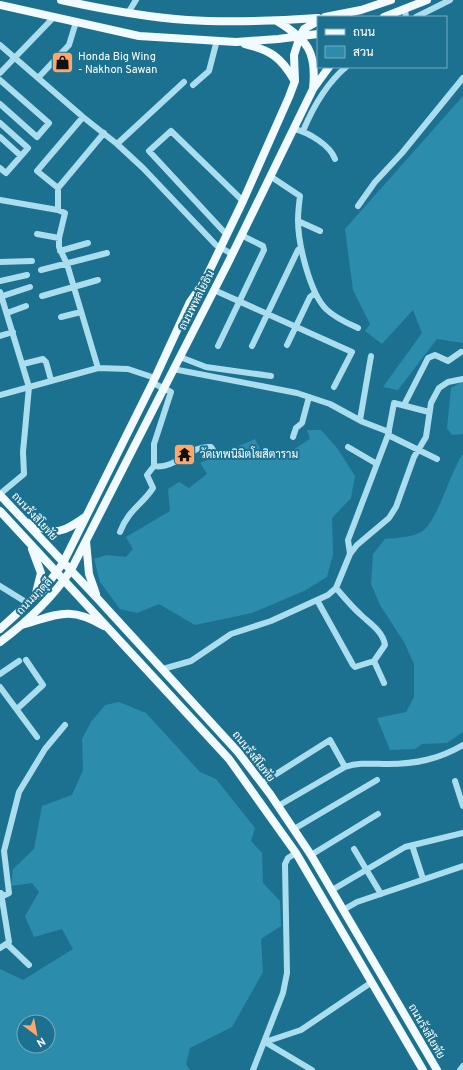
<svg xmlns="http://www.w3.org/2000/svg" width="463" height="1070" viewBox="0 0 463 1070" font-family="Overpass,Sarabun,sans-serif">
  <style>
    .green { fill: #2c8cac; fill-rule: evenodd }
    .lines { fill: none; stroke-linecap: round; stroke-linejoin: round }
    .minor { stroke: #ade; stroke-width: 6 }
    .major { stroke: #f1fbff; stroke-width: 8 }
    .labels { text-anchor: middle; stroke-width: 4; stroke-linejoin: round; paint-order: stroke }
    .poi-label { font-size: 11px; fill: #fff; stroke: #1c7190; text-anchor: start }
    .street-label { font-size: 11px; fill: #fff; stroke: #1c7190 }
  </style>
  <rect width="100%" height="100%" fill="#1c7190"/>
  <!-- green -->
  <path class="green" d="M463,96V343L437,339L398,390L383,387L422,333L413,310L382,344L365,331L370,324L353,290L345,229Z
    M463,381V434L452,435L447,428L451,388Z
    M307,430H321L337,448L355,476L351,498L332,518L333,554L327,577L304,591L252,613L195,625L159,604L137,613L120,609L100,582L94,559L106,555L126,557L133,549L126,537L170,511L168,489L179,482L189,488L207,474L200,463L255,439L263,455L291,451L310,439Z
    M463,454V732L447,743L422,744L415,749L390,750L377,718L406,712L414,697V664L404,642L380,605L371,584L373,554L385,539C395,538 417,537 424,530C441,513 448,476 463,454Z
    M119,702L146,713L200,772L216,779L255,828L251,841L262,853L263,883L280,901L281,926L261,939L263,972L232,1027L190,1048L186,1064L190,1070H0V969L23,980L73,949L62,929L34,937L25,916L39,892L32,883L11,886L13,869L34,849L42,806L72,795L83,770L82,739L91,722L105,705ZM24,1022H48V1046H24Z"/>
  <g class="lines">
    <!-- minor -->
    <path class="minor" d="M405,10L406,17
      M128,13L136,0
      M416,17L450,0
      M0,45L83,117L117,144L143,168L216,245L232,254
      M0,73L54,17
      M38,78L69,45L76,22
      M0,80L49,123L37,137L0,104
      M193,85L209,71L217,40
      M83,117L37,171L58,188L104,133
      M0,123L28,148L6,173L0,168
      M294,129C308,132 330,145 335,159
      M303,131C313,107 326,84 346,67
      M0,137L21,156
      M117,144L184,82
      M270,176L300,196C299,204 298,212 298,220C298,244 310,293 326,309C335,318 347,323 358,328
      M58,188V210L65,213L59,238V247L67,264L98,368
      M0,200L58,210
      M358,206L375,182L402,153L463,78
      M298,221L320,231
      M37,234L59,238
      M226,234L149,151L171,131L243,201
      M60,251L88,243
      M0,262L32,261
      M41,270L107,253
      M0,281L27,275
      M214,290L352,352L334,387
      M0,292L29,387L23,452L24,474L0,494
      M42,296L98,280
      M0,297L30,287
      M7,313L26,306
      M61,317L81,312
      M0,336L13,332
      M287,345L310,297L315,293
      M218,346L264,250L263,246L241,235
      M252,346L298,250
      M180,357L206,367L271,376
      M23,364L43,359L46,362L51,380
      M173,369L297,393L330,404L363,422L389,432
      M0,395L98,368L128,369L155,378
      M404,405L428,358L435,355L448,361L461,352
      M360,420L371,356
      M388,435L437,459
      M293,437L296,428L302,423L309,397
      M348,447L377,464
      M154,466C176,470 189,445 211,447L215,453
      M120,532C129,509 141,506 153,488L147,475L154,466V444L171,392L153,383
      M350,554L348,540L388,435L394,403L429,412
      M0,586L29,604
      M317,600L353,665L355,667L374,661L385,645C383,631 369,623 360,614C351,606 344,597 336,588
      M374,661L384,683
      M163,669L191,661L231,634L271,621L328,595L336,588L350,554L357,545L389,518L396,507L414,457L426,437L431,403L439,388L448,382L463,379
      M0,674L19,661
      M0,687L37,737
      M17,709L43,685L26,660
      M455,781L463,806
      M262,783L330,740L345,767
      M278,806L345,767C359,762 373,764 388,764C416,764 439,759 463,745
      M294,829L377,780
      M412,845L423,879
      M354,849L381,894
      M311,855L378,814
      M332,890L405,847L463,833
      M0,893L5,895L9,893L4,851L19,792L45,749L65,725
      M343,910L357,902L463,866
      M7,944L29,965
      M0,948L9,942L1,893
      M265,1042L301,1030L372,982
      M265,1042L312,1070
      M253,1070L283,993L287,973L285,864L288,858L296,853
      M460,1070L463,1066"/>
    <!-- major -->
    <path class="major" d="M61,0C102,9 145,17 187,20C231,23 274,21 318,18
      M0,5L139,36L236,42L278,39L318,34
      M325,17L361,10L391,0
      M384,17L427,0
      M245,44C270,50 281,57 294,80
      M313,89L329,67
      M0,495L97,598L238,752L270,794L311,855L437,1070
      M0,511L229,759L296,853L423,1070
      M29,523C57,535 61,534 85,517
      M86,541L89,574L96,594
      M32,549L41,573L35,597
      M22,625C57,615 69,605 104,626
      M0,629L44,589L63,563L155,378L190,302L204,282L243,201L289,97L295,81L294,55L300,36L304,29L318,21
      M0,642C27,622 52,598 71,570L228,263L313,89C317,52 308,40 277,21"/>
  </g>
  <!-- icons -->
  <defs>
    <symbol id="shop-square" viewBox="-11 -11 22 22"><rect x="-9" y="-9" width="18" height="18" rx="4" fill="#ffa668" stroke="#1c7190"/><path d="M-5-2.5h2.3a2.7 3.5 0 0 1 5.4 0H5L5.5 6h-11ZM-1.5-2.5h3a1.5 2.3 0 0 0-3 0Z" fill="#111"/></symbol>
    <symbol id="temple-square" viewBox="-11 -11 22 22"><rect x="-9" y="-9" width="18" height="18" rx="4" fill="#ffa668" stroke="#1c7190"/><path d="M0-6L5-2H3V0L6.5 2.5H4V6H1.5V3h-3V6H-4V2.5H-6.5L-3 0V-2H-5Z" fill="#111"/></symbol>
  </defs>
  <g fill-rule="evenodd">
    <use href="#shop-square" x="50" y="50" width="25" height="25"/>
    <use href="#temple-square" x="172" y="442" width="25" height="25"/>
  </g>
  <g class="labels">
    <!-- poi labels -->
    <g class="poi-label">
      <text x="78" y="60">Honda Big Wing<tspan x="78" dy="13">- Nakhon Sawan</tspan></text>
      <text x="200" y="458">วัดเทพนิมิตโฆสิตาราม</text>
    </g>
    <!-- street labels -->
    <g class="street-label">
      <text transform="translate(196 300) rotate(-63)" y="4">ถนนพหลโยธิน</text>
      <text transform="translate(35 516) rotate(47)" y="4">ถนนรังสิโยทัย</text>
      <text transform="translate(34 596) rotate(-46)" y="4">ถนนมาตุลี</text>
      <text transform="translate(254 756) rotate(52)" y="4">ถนนรังสิโยทัย</text>
      <text transform="translate(427 1031) rotate(60)" y="4">ถนนรังสิโยทัย</text>
    </g>
  </g>
  <!-- legend -->
  <rect x="317" y="16" width="130" height="52" fill="#1c7190" stroke="#77aabc"/>
  <rect x="325" y="29" width="20" height="6" fill="#f1fbff" stroke="#77aabc"/>
  <text x="353" y="36" font-size="12" fill="#ffffff">ถนน</text>
  <rect x="325" y="46" width="20" height="12" fill="#2c8cac" stroke="#77aabc"/>
  <text x="353" y="56" font-size="12" fill="#ffffff">สวน</text>
  <!-- north arrow -->
  <g transform="translate(36 1034) rotate(148)"><circle r="19" fill="#1c7190" stroke="#77aabc"/>
  <path d="M0-3L7 15L0 10L-7 15Z" fill="#ffa668"/>
  <text y="-6" font-size="11" font-weight="bold" text-anchor="middle" fill="#ffffff">N</text>
  </g>
</svg>
